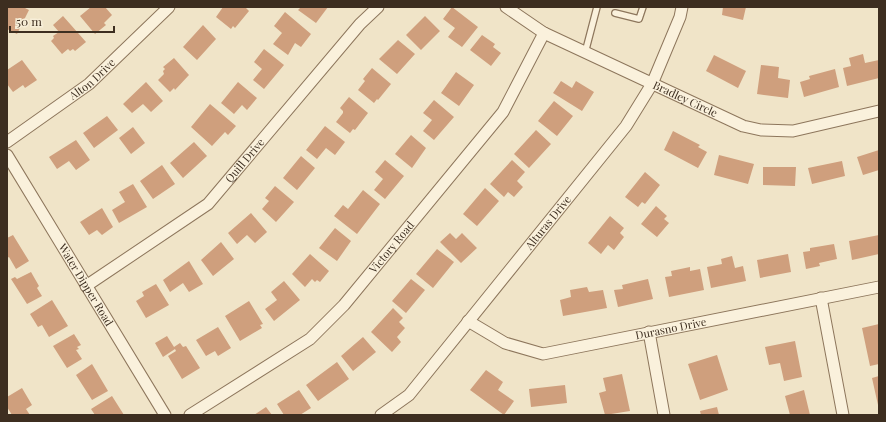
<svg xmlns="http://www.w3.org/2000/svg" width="886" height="422" viewBox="0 0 886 422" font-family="'Playfair Display',serif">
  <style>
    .building { fill: #cf9f7d }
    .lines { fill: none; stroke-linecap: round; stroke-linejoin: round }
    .lane-casing { stroke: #8d765c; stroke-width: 8 }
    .street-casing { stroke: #8d765c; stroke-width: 13 }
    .lane { stroke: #faf1dc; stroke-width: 5.5 }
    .street { stroke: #faf1dc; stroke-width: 11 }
    .labels { text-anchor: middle; stroke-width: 3; stroke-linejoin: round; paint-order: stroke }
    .street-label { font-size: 11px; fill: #3d2e20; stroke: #f7eed8 }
  </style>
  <rect width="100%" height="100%" fill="#f0e4c8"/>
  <!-- building -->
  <path class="building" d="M7,7H23L29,10L17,34L7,29Z
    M91,7H105L112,15L104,23L106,25L95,34L80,16Z
    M223,7H245L249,11L235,28L233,26L231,29L216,17Z
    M301,7H328L316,23L298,10Z
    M452,7L478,27L462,47L448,37L455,28L443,19Z
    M723,7H746L743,20L722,15Z
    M285,12L311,34L301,47L295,43L288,55L273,44L282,33L274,26Z
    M63,16L86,42L75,51L73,49L70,51L68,49L62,54L51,41L54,38L53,36L59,32L53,25Z
    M425,16L440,31L421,50L406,35Z
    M203,25L216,39L197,60L183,47Z
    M482,35L495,44L493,47L501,53L491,66L470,50Z
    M398,40L415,54L397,74L379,59Z
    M264,49L284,65L264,89L253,80L262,69L254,62Z
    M863,54L865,63L879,60V78L847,86L843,68L851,66L849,58Z
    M714,55L746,71L738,88L706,71Z
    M174,58L189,75L175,90L174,88L170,92L158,80L164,74L163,71L165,69L163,67Z
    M22,60L37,80L25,88L23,85L13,92L7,84V70Z
    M761,65L779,67L778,78L790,80L788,98L757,94Z
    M372,68L391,84L378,100L377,99L374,103L358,90L365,81L363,79Z
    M835,69L839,87L804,97L800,82L810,79L809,76Z
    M456,72L474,85L459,106L441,93Z
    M561,81L572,88L576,81L594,92L582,111L553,93Z
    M146,82L163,101L151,112L143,104L132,113L123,104Z
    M238,82L257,98L247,110L242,105L234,114L221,103Z
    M349,97L368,113L355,130L353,129L350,133L336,122L343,113V111L340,108Z
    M434,100L454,117L434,140L423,131L432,120L423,113Z
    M554,101L573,116L557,136L538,121Z
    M210,104L236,126L228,135L225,132L212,146L191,127Z
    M107,116L118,130L94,148L83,133Z
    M325,126L345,142L335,155L326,148L317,159L306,150Z
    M133,127L145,143L131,154L119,138Z
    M536,130L551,144L529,168L514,154Z
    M673,131L700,145L698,147L707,152L698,168L664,150Z
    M411,135L426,148L412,168L395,154Z
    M76,140L90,160L76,170L69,161L57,169L49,157Z
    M194,142L207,156L183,178L170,163Z
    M879,150V170L863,175L857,157Z
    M719,155L754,164L748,184L714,175Z
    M301,156L315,168L297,190L283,178Z
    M385,160L404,176L385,199L374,190L383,179L375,172Z
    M512,160L525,172L517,181L523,187L514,197L508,192L504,197L490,184Z
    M842,161L845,176L812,184L808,168Z
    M162,165L175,184L153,199L140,181Z
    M763,167H796L795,186L763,185Z
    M645,172L660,185L645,204L642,202L638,207L625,197Z
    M133,184L147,207L119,223L112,210L125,202L119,192Z
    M275,186L294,202L276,222L262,209L269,201L265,198Z
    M485,188L499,201L477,226L463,214Z
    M363,190L380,204L357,234L334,216L343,205L348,209Z
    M656,206L667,216L664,219L669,223L657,237L641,224Z
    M102,208L113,227L102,235L97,230L89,235L80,222Z
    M251,213L267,232L255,243L247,235L237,244L228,233Z
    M610,216L624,228L620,233L624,237L614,250L608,245L601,254L588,243Z
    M335,228L351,241L337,261L319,248Z
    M450,233L456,239L462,233L477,248L461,263L440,242Z
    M13,235L29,261L16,269L9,257L7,258V238Z
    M879,235V254L852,260L849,241Z
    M221,242L234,259L213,276L201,260Z
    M834,244L837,259L819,263L820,266L806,269L803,252L810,251V248Z
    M437,249L454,262L433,288L416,274Z
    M310,254L329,271L320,282L317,280L315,282L312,279L305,287L292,274Z
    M788,254L791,272L760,278L757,260Z
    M732,256L735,268L743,266L746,281L711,288L707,267L722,264L721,259Z
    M189,261L203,284L189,292L183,283L170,292L163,280Z
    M690,267V271L700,269L704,290L669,297L665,277L672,276L671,271Z
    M31,272L39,286L37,288L42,296L27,304L11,279L15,277L17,279Z
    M411,279L425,290L406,313L392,301Z
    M648,279L653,299L618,307L614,290L623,289L622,285Z
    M284,281L300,300L274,321L265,309L277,300L271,292Z
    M156,284L169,305L146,318L136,301L144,296L142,292Z
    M587,287L589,292L603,290L607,308L563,316L560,300L571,297L570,290Z
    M52,300L68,326L49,337L42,325L38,327L30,314Z
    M249,301L263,324L260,325L262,328L240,341L225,316Z
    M393,308L403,318L399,322L405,328L397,337L401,342L392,352L371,332Z
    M879,324V364L870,366L862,328Z
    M218,327L231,348L218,356L215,351L206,356L196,340Z
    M74,334L81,345L77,347L79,349L76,350L82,359L67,368L53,346Z
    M167,336L174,347L180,343L183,347L186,346L200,368L182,379L168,356L176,351L175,349L163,357L155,343Z
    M363,337L376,352L353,371L341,356Z
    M795,341L802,377L784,381L780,363L769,365L765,347Z
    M717,355L728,390L700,400L688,364Z
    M337,362L349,379L318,401L306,385Z
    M92,364L108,391L92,400L76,375Z
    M486,370L503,382L498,390L514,401L504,415L470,390Z
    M622,374L630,411L605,415L599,393L606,391L603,378Z
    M879,376V405H878L872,378Z
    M565,385L567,403L531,407L529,389Z
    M22,388L32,405L26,409L30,415H12L7,407V397Z
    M299,390L311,408L300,415H284L277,404Z
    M804,390L810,415H790L785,396Z
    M112,396L124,415H95L91,409Z
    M266,407L272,415H254Z
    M717,407L719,415H701L700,411Z"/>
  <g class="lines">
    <defs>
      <path id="lane" d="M615,13L639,19L643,7
        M585,53L597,7"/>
      <g id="street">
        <path id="s1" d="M506,7L544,33L743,126L761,130L793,131L879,111"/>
        <path id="s2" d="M7,142L89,84L169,7"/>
        <path id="s3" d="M7,155L165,415"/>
        <path id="s4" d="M86,286L208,204L360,24L378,7"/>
        <path d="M821,298L843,415"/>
        <path id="s5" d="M468,321L505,343L543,354L879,287"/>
        <path d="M649,332L664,415"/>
        <path id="s6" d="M190,415L310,339L344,305L503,112L544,33"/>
        <path id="s7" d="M381,415L409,395L626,126L652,84L680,17L682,7"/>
      </g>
    </defs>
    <!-- lane casing -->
    <use href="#lane" class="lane-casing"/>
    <!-- street casing -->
    <use href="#street" class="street-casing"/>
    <!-- lane -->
    <use href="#lane" class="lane"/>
    <!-- street -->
    <use href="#street" class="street"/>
  </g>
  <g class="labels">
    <!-- street labels -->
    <g class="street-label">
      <text dy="4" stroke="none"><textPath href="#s2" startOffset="106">Alton Drive</textPath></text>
      <text dy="4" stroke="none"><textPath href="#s1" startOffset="202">Bradley Circle</textPath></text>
      <text dy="4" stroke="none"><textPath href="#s4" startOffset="204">Quill Drive</textPath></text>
      <text dy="4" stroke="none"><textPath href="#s7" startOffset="256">Alturas Drive</textPath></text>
      <text dy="4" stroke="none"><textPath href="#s6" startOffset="265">Victory Road</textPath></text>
      <text dy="4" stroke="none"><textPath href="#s3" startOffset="152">Water Dipper Road</textPath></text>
      <text dy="4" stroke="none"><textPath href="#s5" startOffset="213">Durasno Drive</textPath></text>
    </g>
  </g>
  <!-- border -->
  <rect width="886" height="422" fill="none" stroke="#3d2e20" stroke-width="16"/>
  <!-- scale -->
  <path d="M10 26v6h104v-6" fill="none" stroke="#3d2e20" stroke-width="2"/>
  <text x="16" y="26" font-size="12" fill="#3d2e20" stroke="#f7eed8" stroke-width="3" paint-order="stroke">50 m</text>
</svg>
